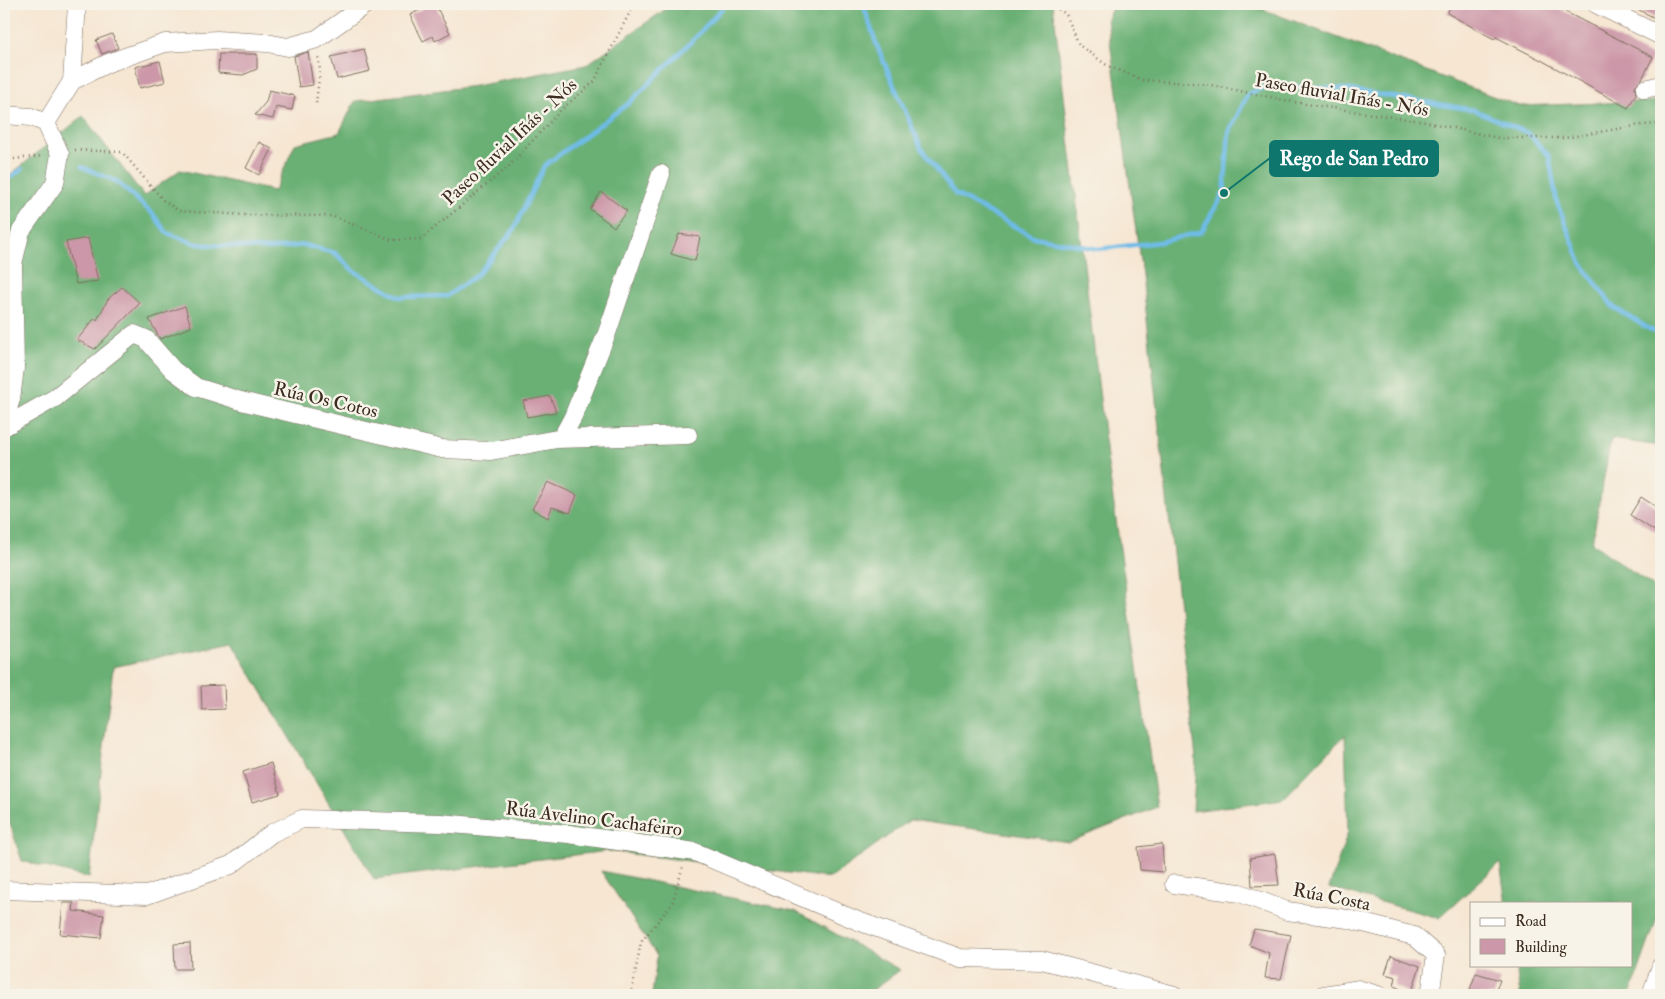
<svg xmlns="http://www.w3.org/2000/svg" width="1665" height="999" viewBox="0 0 1665 999" font-family="'IM FELL Double Pica',serif">
  <style>
    .forest { fill: #6bb074; stroke: #536d49 }
    .lines { fill: none; stroke-linecap: round; stroke-linejoin: round }
    .stream { stroke: #6ebbe8; stroke-width: 4.5 }
    .building { fill: #cc97a8 }
    .minor-casing { stroke: #7c6c5d; stroke-width: 19 }
    .path { stroke: #7c6c5d; stroke-width: 2.5; stroke-dasharray: 1 4; stroke-linecap: butt }
    .minor { stroke: #fff; stroke-width: 18 }
    .labels { text-anchor: middle; stroke-width: 5; stroke-linejoin: round; paint-order: stroke }
    .street-label { font-size: 19px; fill: #3b2a1e; stroke: #f7f3e8 }
    .leader { fill: none; stroke: #0f766e; stroke-width: 2 }
    .callout-dot { fill: #0f766e; stroke: #f7f3e8; stroke-width: 2 }
    .callout { fill: #0f766e; stroke: #0f766e; stroke-width: 2 }
    .callout-label { font-size: 20px; text-anchor: middle; font-weight: bold; fill: #fff }
  </style>
  <rect width="100%" height="100%" fill="#f7f3e8"/>
  <filter id="ink" filterUnits="userSpaceOnUse"><feTurbulence type="fractalNoise" baseFrequency=".02" numOctaves="2"/><feDisplacementMap in="SourceGraphic" scale="10" xChannelSelector="R" yChannelSelector="G"/><feConvolveMatrix kernelMatrix="1 2 1 2 8 2 1 2 1" color-interpolation-filters="sRGB"/></filter>
  <filter id="wash" filterUnits="userSpaceOnUse"><feTurbulence type="fractalNoise" baseFrequency=".0096" numOctaves="4" result="noise"/><feDisplacementMap in="SourceGraphic" scale="20" xChannelSelector="R" yChannelSelector="G"/><feGaussianBlur stdDeviation="1.12" result="paint"/><feColorMatrix in="noise" values="0 0 0 0 0 0 0 0 0 0 0 0 0 0 0 0 0 1.4 0 .05"/><feComposite in="paint" operator="in"/></filter>
  <g filter="url(#wash)">
    <rect width="100%" height="100%" fill="#f6e6d2"/>
    <!-- forest -->
    <path class="forest" d="M673,4H1053L1107,457L1157,807L1069,842L910,820L830,878L608,851L374,879L232,642L113,667L89,878L22,861L4,805V180L83,116L144,196L180,170L274,191L295,144L339,133L355,101L475,86L586,65Z
      M1114,4H1254V6L1519,106L1661,101V446L1611,439L1592,543L1661,592V907L1630,995H1520L1516,965H1631V903H1506L1500,863L1439,918L1329,888L1348,832L1345,735L1283,799L1193,811L1196,759L1142,275L1107,19Z
      M601,871L795,911L900,970L866,995H652L657,956Z"/>
    <g class="lines">
      <!-- stream -->
      <path class="stream" d="M863,4L877,46L921,148L955,194L1034,237L1098,249L1160,242L1201,232L1224,193L1229,132L1248,94L1270,85L1344,89L1474,110L1528,133L1549,156L1557,203L1581,263L1613,307L1661,336
        M82,167L116,181L153,214L167,233L197,244L270,249L304,245L335,253L354,271L399,297L447,296L477,275L513,231L544,166L629,103L695,38L726,4
        M4,182L22,169"/>
    </g>
    <g id="blocks">
      <!-- building -->
      <path class="building" d="M431,4H435L450,33L435,41L433,36L423,41L410,15Z
        M1452,4H1550L1653,57L1642,79L1635,86L1636,94L1628,108L1541,60L1496,37L1494,39L1447,13Z
        M1627,4H1661V21Z
        M112,34L118,48L102,54L96,40Z
        M364,49L370,71L337,79L331,57Z
        M308,52L313,85L299,87L294,56Z
        M219,54H257V69L243,75L218,73Z
        M160,61L165,82L140,88L135,67Z
        M269,90L295,96L292,110L276,107L273,119L255,115L266,102Z
        M259,142L272,149L259,175L246,168Z
        M601,192L627,211L614,227L590,209Z
        M679,234L700,237L695,261L671,254Z
        M88,238L98,281L76,284L66,242Z
        M122,287L140,303L95,349L77,340L95,318L97,320L108,299Z
        M185,306L191,327L160,339L149,319Z
        M550,396L556,412L527,417L523,401Z
        M548,482L577,495L570,513L552,507L548,518L532,509Z
        M1641,497L1661,510V535L1630,515Z
        M224,685L225,709L202,710L201,686Z
        M271,763L280,794L252,802L243,772Z
        M1162,844L1164,872L1140,870L1138,847Z
        M1275,854L1279,885L1252,886L1250,858Z
        M63,903H74L73,911L104,915L101,938L60,934Z
        M1254,929L1291,935L1281,979L1265,978L1269,953L1249,945Z
        M190,943L191,969H175L174,944Z
        M1391,956L1420,966L1411,994L1394,986L1396,977L1385,974Z
        M1476,973L1500,980L1494,995H1468Z"/>
    </g>
  </g>
  <g filter="url(#ink)">
    <use href="#blocks" fill-opacity="0" stroke="#7c6c5d" stroke-width="1"/>
    <g class="lines">
      <defs>
        <path id="minor" d="M1596,4L1661,36
          M72,81L108,63L165,43L217,40L267,43L288,47L317,39L366,4
          M1645,89L1661,85
          M4,115L31,117L46,123L60,154L55,183L21,231L13,264L15,368L11,399L4,423
          M46,123L72,81L77,4
          M4,427L55,398L134,334L146,339L173,370L196,387L241,401L442,449L491,451L557,439L688,435
          M561,439L573,417L607,333L661,174
          M1174,884L1240,893L1287,911L1348,919L1414,936L1436,955L1430,995
          M4,890L147,895L231,865L272,833L302,819L440,823L569,834L695,852L858,921L960,958L1042,960L1174,995
          M1323,995L1358,989L1378,995
          M1651,995L1661,966"/>
      </defs>
      <!-- minor casing -->
      <use href="#minor" class="minor-casing"/>
      <!-- path -->
      <path class="path" d="M1050,4L1066,14L1079,45L1108,66L1143,80L1206,84L1299,103L1427,122L1498,138H1565L1640,125L1661,124
        M316,103L320,70L318,55
        M75,150L122,152L163,200L179,211L246,215L332,216L392,240L421,239L509,166L563,108L594,82L634,4
        M4,160L43,156
        M631,995L641,942L672,904L683,866"/>
      <!-- minor -->
      <use href="#minor" class="minor"/>
    </g>
  </g>
  <g class="labels">
    <!-- street labels -->
    <g class="street-label">
      <text transform="translate(1342 94) rotate(10)" y="7">Paseo fluvial Iñás - Nós</text>
      <text transform="translate(509 141) rotate(-43)" y="7">Paseo fluvial Iñás - Nós</text>
      <text transform="translate(326 399) rotate(13)" y="7">Rúa Os Cotos</text>
      <text transform="translate(594 818) rotate(7)" y="7">Rúa Avelino Cachafeiro</text>
      <text transform="translate(1332 896) rotate(11)" y="7">Rúa Costa</text>
    </g>
  </g>
  <!-- callouts -->
  <path class="leader" d="M1224 193L1270 158"/>
  <circle class="callout-dot" cx="1224" cy="193" r="5"/>
  <rect class="callout" x="1270" y="141" width="168" height="35" rx="5"/>
  <g class="callout-label">
    <text x="1354" y="165">Rego de San Pedro</text>
  </g>
  <!-- margin -->
  <rect width="1665" height="999" fill="none" stroke="#f7f3e8" stroke-width="20"/>
  <!-- legend -->
  <rect x="1470" y="902" width="162" height="65" fill="#f7f3e8" stroke="#aca397"/>
  <rect x="1480" y="918" width="25" height="8" fill="#ffffff" stroke="#aca397"/>
  <text x="1515" y="926" font-size="15" fill="#3b2a1e">Road</text>
  <rect x="1480" y="939" width="25" height="15" fill="#cc97a8" stroke="#aca397"/>
  <text x="1515" y="952" font-size="15" fill="#3b2a1e">Building</text>
</svg>
